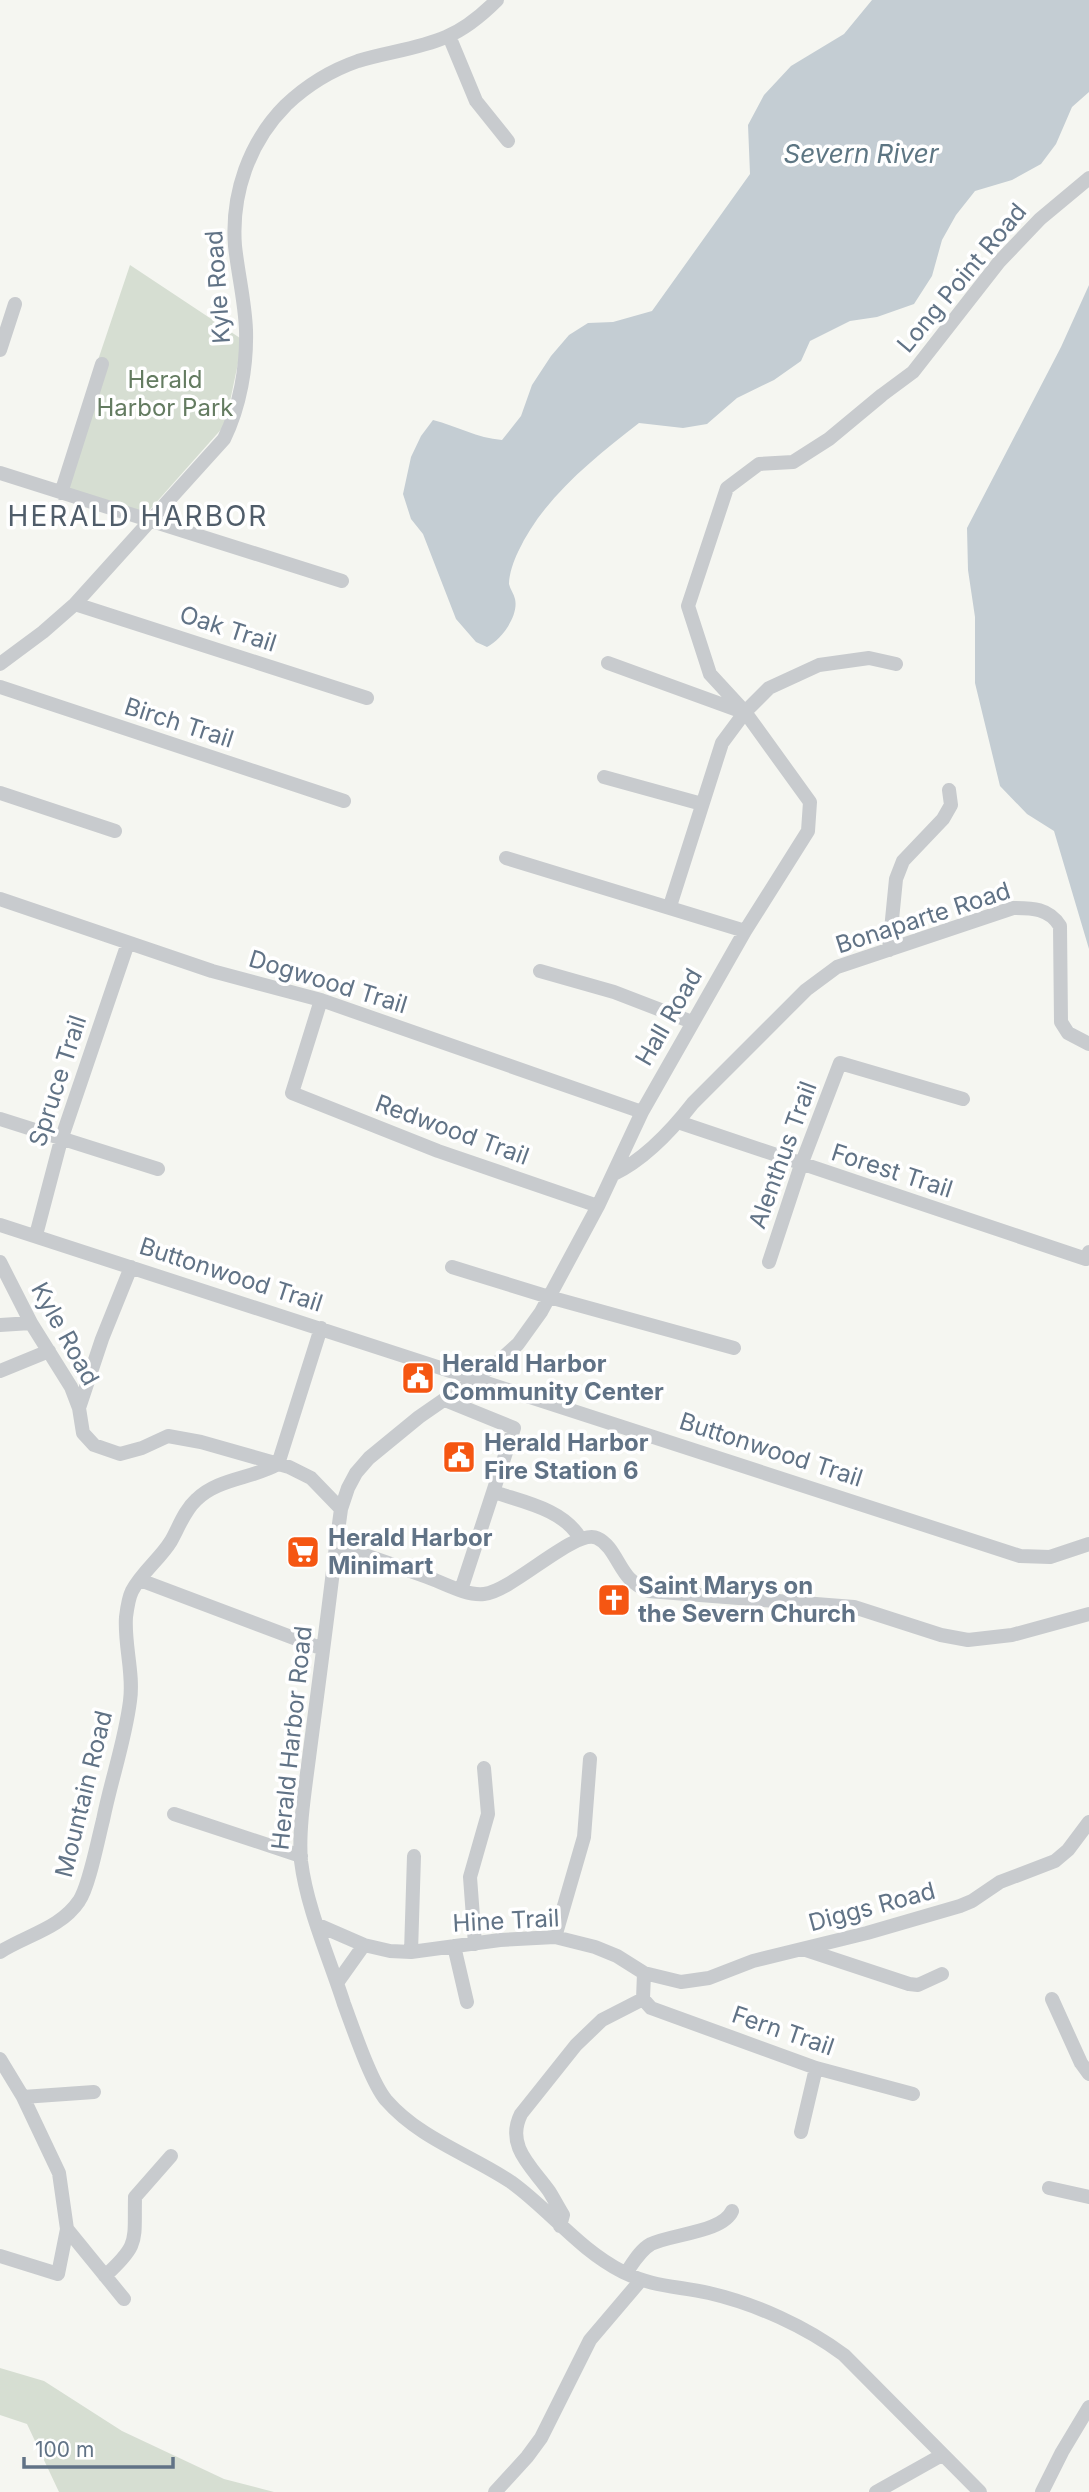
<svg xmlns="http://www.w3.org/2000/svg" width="1089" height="2492" viewBox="0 0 1089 2492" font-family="Inter,sans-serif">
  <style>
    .green { fill: #d6ded2 }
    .water { fill: #c4cdd3 }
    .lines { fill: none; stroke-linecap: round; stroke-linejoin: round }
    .minor { stroke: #c8cbce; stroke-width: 14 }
    .labels { text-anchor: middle; stroke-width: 7; stroke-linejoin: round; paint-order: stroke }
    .street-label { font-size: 24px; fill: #617386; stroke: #fff }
    .park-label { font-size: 24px; fill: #647c61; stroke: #fff }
    .poi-label { font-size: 24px; font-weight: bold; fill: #617386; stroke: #fff; text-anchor: start }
    .water-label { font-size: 26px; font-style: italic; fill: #5d7683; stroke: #fff }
    .quarter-label { font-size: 28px; letter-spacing: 2px; fill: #505d6a; stroke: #fff }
  </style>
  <rect width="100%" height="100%" fill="#f5f6f1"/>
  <!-- green -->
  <path class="green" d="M130,265L240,338L241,349L225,425L146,514L66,489L98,360Z
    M0,2368L44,2381L122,2431L224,2479L274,2492H59L27,2424L0,2415Z"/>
  <!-- water -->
  <path class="water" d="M872,0H1089V92L1072,107L1056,144L1041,164L1012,180L975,191L956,215L942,240L932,276L914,304L877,317L850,321L810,341L801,361L774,380L737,398L707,424L683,428L639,423C593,459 543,498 518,552C514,560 509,574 509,584C510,589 514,594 515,599C519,616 501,640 487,647L476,642L456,619L423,534L411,519L403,494L411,457L421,436L433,420C457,426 477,438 502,440L521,416L532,385L551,356L569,335L588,323L613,322L652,311L750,174L748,125L764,95L791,66L844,34Z
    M1089,285V949L1054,831L1027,814L1000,786L975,683V617L968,570L967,528L1061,347Z"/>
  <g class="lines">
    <!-- minor -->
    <path class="minor" d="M449,36L476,101L508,141
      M0,350L15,304
      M0,473L342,581
      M61,493L102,364
      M75,604L367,698
      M608,663L740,711
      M0,664L43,632L75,604L224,439C240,407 247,366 246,330C245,302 238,274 235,246C231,194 249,142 286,105C306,86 332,70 358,61C387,52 418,49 446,37C465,29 482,15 497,0
      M0,687L344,801
      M604,777L702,804
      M0,793L115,831
      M506,858L745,931
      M0,899L212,971L321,1000L642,1112
      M670,906L722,743L745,712L769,688L819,665L869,658L896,664
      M889,950L896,879L903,861L943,819L951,805L949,790
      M540,971L614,992L692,1022
      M321,1000L292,1093L438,1151L598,1206
      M0,1119L158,1169
      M678,1122L1086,1259L1089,1252
      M614,1174C645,1159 672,1130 693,1103L806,990L837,967L1013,908C1032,908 1049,908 1060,926L1061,1022L1068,1033L1089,1044
      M0,1225L1020,1556L1050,1557L1089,1544
      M36,1235L61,1140L128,943
      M0,1262L31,1323L71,1387L79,1408L83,1433L94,1445L120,1454L142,1448L168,1436L201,1442L289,1467L311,1478L341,1509
      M769,1262L801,1165L840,1063L963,1099
      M452,1267L549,1297L734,1348
      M0,1325L31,1323
      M0,1371L49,1351
      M445,1400L514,1428L461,1590
      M79,1408L102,1339L131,1267
      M278,1464L321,1328
      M494,1492C523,1502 563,1509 580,1538
      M336,1546C367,1555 397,1566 427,1577C444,1583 466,1596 484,1594C513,1591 575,1528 597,1538C613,1545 618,1567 630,1579C635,1584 642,1588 648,1591L854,1607L941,1635L968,1640L1012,1635L1089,1614
      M140,1580L323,1649
      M174,1814L301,1856
      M318,1925L364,1945L390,1951L411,1952L500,1940L555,1937L595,1947L617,1956L644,1973L681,1982L709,1978L753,1961L867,1933L960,1906L972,1901L1000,1882L1055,1861L1068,1850L1089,1822
      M555,1937L584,1837L590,1759
      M475,1944L470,1877L488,1814L484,1768
      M454,1946L467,2002
      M803,1949L909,1984L918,1985L942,1974
      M0,1952C27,1935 61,1928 79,1901C89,1887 98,1839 103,1820C111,1780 125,1741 130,1701C134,1673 124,1645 126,1617C127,1609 129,1597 132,1591C142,1572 160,1559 171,1541C179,1527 184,1511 196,1500C218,1478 252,1479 278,1464
      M411,1952L414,1856
      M337,1983L364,1945
      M643,1999L651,2008L816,2068L913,2094
      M1052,1999L1081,2063L1089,2074
      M0,2059L23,2097L59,2173L67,2229L124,2299
      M23,2097L94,2092
      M801,2132L816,2068
      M1049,2188L1089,2197
      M560,2226L563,2215C558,2207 554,2199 549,2191C532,2167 505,2146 521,2114L576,2045L602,2020L643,1999L644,1973
      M0,2256L58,2274L67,2229
      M626,2273C633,2263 640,2250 651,2244C672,2234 723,2232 732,2211
      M105,2276C140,2244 134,2242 135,2197L171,2156
      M495,2492L527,2457L541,2438L590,2340L641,2280
      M876,2492L942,2455
      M980,2492L844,2355C805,2326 756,2304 709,2293C678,2286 652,2287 623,2272C578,2249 550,2210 511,2182C469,2154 420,2139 386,2100C371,2082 353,2028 344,2004C329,1957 307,1909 301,1861C298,1829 306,1783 310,1750C319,1682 328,1614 336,1546L341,1509L348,1488L356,1473L369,1458L419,1417L497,1363L518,1344L541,1312L598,1206L642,1112L745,931L808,831L810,802L745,712L710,674L688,606L727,488L759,464L793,462L829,439L882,395L913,372L999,262L1040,219L1089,178
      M1042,2492L1062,2452L1089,2407"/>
  </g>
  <!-- icons -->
  <defs>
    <symbol id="civic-square" viewBox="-11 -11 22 22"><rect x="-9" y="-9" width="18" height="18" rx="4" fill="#f55612" stroke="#fff"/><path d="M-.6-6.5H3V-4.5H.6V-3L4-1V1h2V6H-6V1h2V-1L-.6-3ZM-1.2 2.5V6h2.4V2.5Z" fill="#fff"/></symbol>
    <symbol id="supermarket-square" viewBox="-11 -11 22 22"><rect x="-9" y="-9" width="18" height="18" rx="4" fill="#f55612" stroke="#fff"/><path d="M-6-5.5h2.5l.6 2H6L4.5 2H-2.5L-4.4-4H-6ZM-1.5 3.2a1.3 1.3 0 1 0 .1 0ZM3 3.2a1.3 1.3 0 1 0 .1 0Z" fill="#fff"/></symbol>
    <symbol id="church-square" viewBox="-11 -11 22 22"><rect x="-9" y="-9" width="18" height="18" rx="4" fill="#f55612" stroke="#fff"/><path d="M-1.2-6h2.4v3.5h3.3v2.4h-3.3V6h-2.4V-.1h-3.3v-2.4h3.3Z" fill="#fff"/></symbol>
  </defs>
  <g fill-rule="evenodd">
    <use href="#civic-square" x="399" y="1359" width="38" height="38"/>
    <use href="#civic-square" x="440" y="1438" width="38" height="38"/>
    <use href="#supermarket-square" x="284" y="1533" width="38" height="38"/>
    <use href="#church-square" x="595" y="1581" width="38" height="38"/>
  </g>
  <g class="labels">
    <!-- street labels -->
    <g class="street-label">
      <text transform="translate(962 278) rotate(-50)" y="8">Long Point Road</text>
      <text transform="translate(218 287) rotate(-94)" y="8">Kyle Road</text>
      <text transform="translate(228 629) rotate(18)" y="8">Oak Trail</text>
      <text transform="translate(179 723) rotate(18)" y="8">Birch Trail</text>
      <text transform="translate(923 918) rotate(-18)" y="8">Bonaparte Road</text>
      <text transform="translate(328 982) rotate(17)" y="8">Dogwood Trail</text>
      <text transform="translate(669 1017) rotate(-60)" y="8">Hall Road</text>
      <text transform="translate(58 1081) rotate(-72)" y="8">Spruce Trail</text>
      <text transform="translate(452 1130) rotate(20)" y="8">Redwood Trail</text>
      <text transform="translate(783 1155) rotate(-70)" y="8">Alenthus Trail</text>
      <text transform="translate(892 1171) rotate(18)" y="8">Forest Trail</text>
      <text transform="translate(231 1275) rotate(18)" y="8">Buttonwood Trail</text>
      <text transform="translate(65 1334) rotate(61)" y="8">Kyle Road</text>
      <text transform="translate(771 1450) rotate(18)" y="8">Buttonwood Trail</text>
      <text transform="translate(292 1738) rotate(-84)" y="8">Herald Harbor Road</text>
      <text transform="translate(84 1794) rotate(-76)" y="8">Mountain Road</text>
      <text transform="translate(872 1907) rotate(-15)" y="8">Diggs Road</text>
      <text transform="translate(506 1921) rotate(-3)" y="8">Hine Trail</text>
      <text transform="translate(783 2031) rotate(19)" y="8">Fern Trail</text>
    </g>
    <!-- park labels -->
    <g class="park-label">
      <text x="165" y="388">Herald<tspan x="165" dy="28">Harbor Park</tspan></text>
    </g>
    <!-- poi labels -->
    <g class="poi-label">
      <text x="442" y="1372">Herald Harbor<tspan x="442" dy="28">Community Center</tspan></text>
      <text x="484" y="1451">Herald Harbor<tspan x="484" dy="28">Fire Station 6</tspan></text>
      <text x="328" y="1546">Herald Harbor<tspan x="328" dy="28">Minimart</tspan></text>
      <text x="638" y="1594">Saint Marys on<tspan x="638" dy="28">the Severn Church</tspan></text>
    </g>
    <!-- water labels -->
    <g class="water-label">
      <text x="861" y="163">Severn River</text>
    </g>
    <!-- quarter labels -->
    <g class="quarter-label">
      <text x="138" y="526">HERALD HARBOR</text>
    </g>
  </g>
  <!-- scale -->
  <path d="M24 2457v10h149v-10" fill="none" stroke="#617386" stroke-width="3.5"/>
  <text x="35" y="2457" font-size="21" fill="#617386" stroke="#ffffff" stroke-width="5" paint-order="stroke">100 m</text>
</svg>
